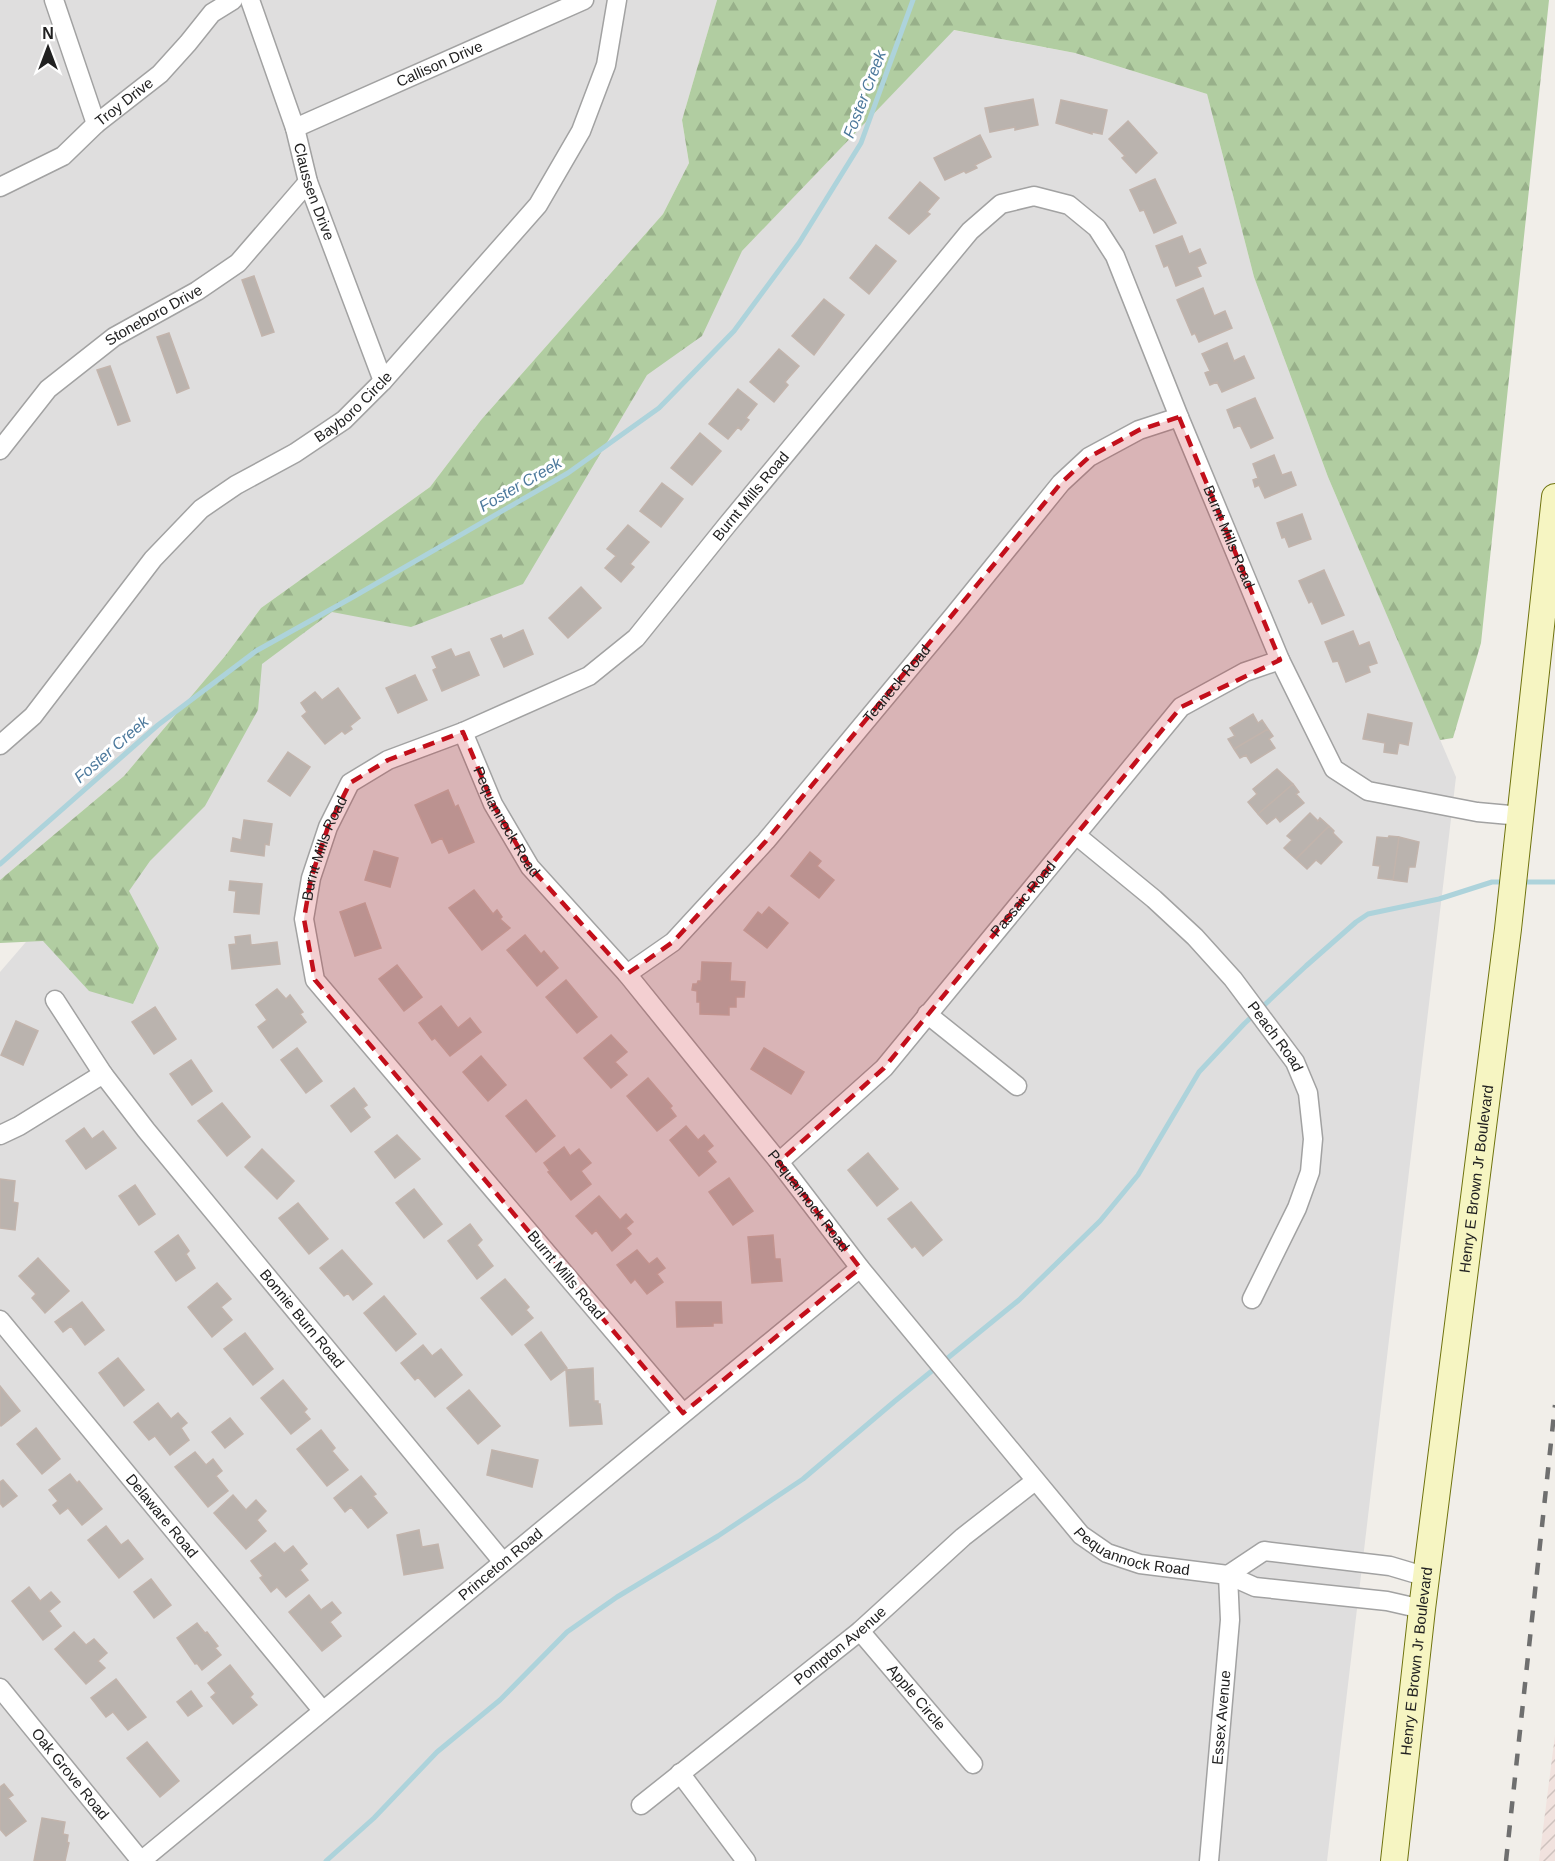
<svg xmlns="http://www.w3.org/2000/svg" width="1555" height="1861" viewBox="0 0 1555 1861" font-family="Arial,sans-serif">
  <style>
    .residential { fill: #dfdede }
    .military { fill: url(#military-furrows) }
    .forest { fill: url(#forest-firs) }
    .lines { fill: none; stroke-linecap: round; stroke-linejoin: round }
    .stream { stroke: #add3db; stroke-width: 5 }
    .building { fill: #bab3ae; stroke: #c2b4ac; stroke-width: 1.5 }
    .minor-casing { stroke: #a2a2a2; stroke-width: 21 }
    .secondary-casing { stroke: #6f730e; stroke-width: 28 }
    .minor { stroke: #fff; stroke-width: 18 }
    .secondary { stroke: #f6f5c2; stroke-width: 26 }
    .rail { stroke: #6f6f6f; stroke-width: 4.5; stroke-dasharray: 12 12; stroke-linecap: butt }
    .marked { fill: #c30f1b; fill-opacity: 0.2; stroke: #c30f1b; stroke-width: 4.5; stroke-dasharray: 12 8; stroke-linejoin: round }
    .labels { text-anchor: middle; stroke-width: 6; stroke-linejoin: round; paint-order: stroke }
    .street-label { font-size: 15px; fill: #212121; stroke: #fff }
    .water-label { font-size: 16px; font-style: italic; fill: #4d799c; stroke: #fff }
  </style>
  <defs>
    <pattern id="military-furrows" width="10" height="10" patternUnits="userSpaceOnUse" patternTransform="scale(1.5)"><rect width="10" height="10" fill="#f1e2de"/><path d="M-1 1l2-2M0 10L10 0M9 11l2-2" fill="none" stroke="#cec2be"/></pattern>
    <pattern id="forest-firs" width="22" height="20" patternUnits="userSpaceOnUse" patternTransform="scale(1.5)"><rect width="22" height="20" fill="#b1cda1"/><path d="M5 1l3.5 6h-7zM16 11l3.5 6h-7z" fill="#98b08a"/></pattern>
  </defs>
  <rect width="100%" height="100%" fill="#f1eee9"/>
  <!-- residential -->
  <path class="residential" d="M0,0H717L682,120L689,163L663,214L481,420L430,487L261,608L225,656L124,776L0,880Z
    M953,30L1075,53L1207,94L1254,277L1328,477L1456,777L1327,1861H0V972L164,782L285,630L589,411Z"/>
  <!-- military -->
  <path class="military" d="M1555,1735V1861H1539Z"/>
  <!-- forest -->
  <path class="forest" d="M717,0H1549L1481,643L1453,738L1440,740L1328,477L1254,277L1207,94L1075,53L954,30L742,251L702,336L647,375L523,584L411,627L332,612L262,664L258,710L205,806L150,861L129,891L159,948L133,1004L89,991L43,941L0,943V880L124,776L225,656L261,608L430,487L481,420L663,214L689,163L682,120Z"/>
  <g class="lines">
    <!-- stream -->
    <path class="stream" d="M0,864L158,725L256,651L353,597L568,473L659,408L734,331L799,243L861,143L913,0
      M1521,882H1555
      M326,1861L374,1818L437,1752L500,1700L567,1632L617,1597L718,1536L803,1479L895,1401L1019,1300L1100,1221L1138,1175L1199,1072L1244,1024L1306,966L1356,922L1368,914L1439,899L1492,882H1506"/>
  </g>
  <!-- building -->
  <path class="building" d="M1033,99L1038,125L1015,130V127L990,132L985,108Z
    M1061,100L1107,110L1102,134L1092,132V134L1056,123Z
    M1128,121L1157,153L1136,173L1122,158L1125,156L1109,139Z
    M980,135L991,157L975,165L977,168L966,173L964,171L945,180L934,158Z
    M1155,179L1176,223L1154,233L1144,210L1140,211L1130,190Z
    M920,182L939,198L927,212L930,214L909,234L889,218Z
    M1182,236L1189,254L1200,249L1206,263L1197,267L1201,276L1176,286L1168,265L1164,267L1156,246Z
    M876,245L896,261L869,294L850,278Z
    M254,276L274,332L262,336L242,280Z
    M1203,288L1214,316L1225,311L1232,328L1199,342L1195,333L1192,335L1177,300Z
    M824,299L844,315L814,355L792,336Z
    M169,333L189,388L177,393L157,337Z
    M1227,343L1234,361L1244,356L1254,378L1222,392L1217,382L1210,385L1205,373L1210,371L1202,354Z
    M779,349L799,366L785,382L788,385L774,402L750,382Z
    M110,366L130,421L118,425L97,370Z
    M738,389L757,404L746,418L749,420L741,430L738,427L728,439L709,424Z
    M1255,398L1273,438L1251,448L1240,425L1234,428L1227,410Z
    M700,433L721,451L692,485L671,468Z
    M1274,455L1282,475L1291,472L1296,485L1265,498L1259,485L1255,487L1253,480L1258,478L1253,464Z
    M662,483L683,499L661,527L640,511Z
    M1302,514L1311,539L1289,547L1285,537L1282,538L1277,523Z
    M628,525L649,542L630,564L634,567L621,582L605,568L616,556L607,549Z
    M1324,570L1344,615L1322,624L1312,601L1309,603L1299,581Z
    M581,587L601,608L568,638L549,618Z
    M523,630L533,654L504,667L491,639L501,635L503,639Z
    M1353,631L1359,646L1369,642L1377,663L1368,666L1370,672L1346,682L1338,661L1333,662L1325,642Z
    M451,649L455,657L469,652L479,675L442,691L433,670L437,668L432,657Z
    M415,675L427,700L398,713L386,688Z
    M338,688L360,718L350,726L352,729L345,734L342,731L325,744L302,716L307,712L301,703L315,692L322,700Z
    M1253,714L1258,723L1262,720L1268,729L1234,749L1228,739L1235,736L1230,728Z
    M1368,714L1412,723L1408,745L1399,743L1397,754L1384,752L1385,743L1363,739Z
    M1268,729L1273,736L1269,739L1275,748L1251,763L1246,755L1240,758L1234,749Z
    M288,752L310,767L290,796L268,781Z
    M1277,769L1293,784L1258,814L1248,802L1257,794L1253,789Z
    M1293,784L1299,792L1296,794L1304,803L1280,822L1276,817L1267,824L1258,814Z
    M448,790L455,807L458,805L474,842L449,853L442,838L432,843L415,805Z
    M1310,813L1318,821L1320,818L1329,826L1296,859L1284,848L1292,840L1287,836Z
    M244,820L272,824L269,845L265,844L264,856L231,851L233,838L241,840Z
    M1329,826L1334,831L1333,833L1342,842L1321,864L1316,860L1307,869L1296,859Z
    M1389,836L1399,837L1393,880L1378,878L1380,866L1373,865L1377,837L1388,838Z
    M1399,837L1419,842L1415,867H1409L1407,882L1393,880Z
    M374,851L398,858L390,887L365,880Z
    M810,852L821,861L817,866L834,880L819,898L791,876Z
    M230,881L262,884L259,914L234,912L236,891L229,890Z
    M474,890L493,914L497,910L502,917L500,919L510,928L482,950L449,908Z
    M365,903L381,948L355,956L340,912Z
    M769,907L788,923L767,948L744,930L758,912L762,915Z
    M250,935L251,945L277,942L280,964L232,969L229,945L236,944L235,937Z
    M525,935L541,954L544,951L558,968L537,986L507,950Z
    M702,962L731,963L730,981L745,982L744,997H736V1007H729V1015L700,1014V1002H697V991L692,990L693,984H697L698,981H701Z
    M397,965L422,997L404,1011L379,979Z
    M566,980L597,1017L577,1033L546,997Z
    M277,989L286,999L290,995L303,1012L300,1014L306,1022L273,1048L258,1027L267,1020L256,1005Z
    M441,1006L458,1028L470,1018L481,1032L450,1056L435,1038L432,1040L419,1023Z
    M155,1007L176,1039L154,1054L132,1022Z
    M16,1021L38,1031L23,1065L1,1055Z
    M611,1035L627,1052L615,1062L627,1075L611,1088L584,1058Z
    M297,1048L322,1081L306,1093L281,1060Z
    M764,1048L804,1072L791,1094L751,1069Z
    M481,1056L506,1085L488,1101L463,1072Z
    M191,1060L212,1091L192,1105L170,1074Z
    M648,1078L672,1106L670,1108L676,1116L657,1131L627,1096Z
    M354,1088L367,1105L363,1108L370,1117L351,1132L331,1106Z
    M526,1100L555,1136L536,1152L506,1116Z
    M222,1103L250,1137L227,1156L198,1121Z
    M686,1126L698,1140L704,1135L713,1146L707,1151L716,1162L699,1176L670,1140Z
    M84,1128L92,1139L103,1131L116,1148L86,1169L66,1141Z
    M397,1135L420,1159L395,1178L375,1152Z
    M564,1147L570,1156L579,1149L591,1163L581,1171L591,1184L571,1200L548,1172L550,1171L544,1163Z
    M262,1149L294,1181L277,1199L245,1167Z
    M868,1153L898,1189L877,1206L848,1170Z
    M729,1178L753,1211L733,1225L709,1192Z
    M0,1179L15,1181L13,1202L18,1203L15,1230L0,1228Z
    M135,1185L155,1214L139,1225L119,1196Z
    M414,1189L442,1224L424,1238L396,1203Z
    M599,1196L620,1220L626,1214L633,1222L626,1228L631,1234L612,1251L596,1230L592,1234L576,1216Z
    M911,1202L942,1240L923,1256L915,1246L912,1248L888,1219Z
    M298,1203L328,1239L309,1254L279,1218Z
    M470,1224L482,1240L477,1245L493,1266L477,1279L448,1241Z
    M178,1235L189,1251L186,1254L195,1268L176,1281L155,1252Z
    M773,1235L775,1259H780L782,1281L752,1283L748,1237Z
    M342,1250L372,1284L353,1300L348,1293L344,1296L320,1268Z
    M637,1250L649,1264L657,1258L665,1268L657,1274L663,1282L647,1294L635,1279L631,1283L617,1265Z
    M38,1258L69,1291L45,1313L32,1298L36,1294L19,1276Z
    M505,1279L529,1307L526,1310L533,1318L512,1335L481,1298Z
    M217,1283L231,1299L221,1307L232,1320L212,1337L188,1307Z
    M384,1296L416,1334L396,1351L364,1313Z
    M82,1302L104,1330L85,1345L71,1326L63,1332L55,1322Z
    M676,1302H721L722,1323H713V1326L677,1327Z
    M541,1332L567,1368L551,1380L525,1345Z
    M245,1333L273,1369L253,1385L224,1349Z
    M423,1345L432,1356L441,1349L462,1375L435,1397L418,1377L415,1380L401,1363Z
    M118,1358L144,1390L124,1406L99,1373Z
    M593,1368L594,1401H598V1404H600L602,1424L570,1426L566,1370Z
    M283,1380L307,1409L304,1412L310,1419L291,1434L261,1398Z
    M0,1386L20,1411L1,1426L0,1425Z
    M469,1390L500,1426L478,1444L447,1408Z
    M158,1403L171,1419L178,1413L187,1423L181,1428L189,1440L170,1455L155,1436L149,1440L134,1422Z
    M230,1418L243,1434L225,1448L212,1432Z
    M36,1428L60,1459L42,1474L17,1444Z
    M321,1430L335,1448L332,1451L348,1470L327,1486L297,1449Z
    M492,1450L538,1460L532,1487L487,1475Z
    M195,1452L206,1465L213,1459L222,1471L216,1476L228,1491L208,1507L175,1467Z
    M70,1474L77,1483L79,1481L102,1509L82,1525L68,1508L60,1514L53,1505L58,1501L49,1490Z
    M361,1476L376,1494L373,1496L387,1513L368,1528L351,1507L345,1512L334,1498Z
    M3,1480L17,1496L3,1507L0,1503V1482Z
    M233,1495L246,1510L256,1500L266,1511L257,1520L266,1531L246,1549L214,1513Z
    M106,1526L121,1545L128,1540L143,1559L119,1578L88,1540Z
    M419,1530L422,1547L438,1544L443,1568L404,1575L397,1535Z
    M275,1543L284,1553L293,1546L307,1564L300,1570L308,1580L286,1597L277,1587L271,1592L260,1578L263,1576L251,1561Z
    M151,1579L171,1605L154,1618L134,1592Z
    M29,1587L40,1601L51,1592L60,1602L49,1611L61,1626L43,1640L12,1601Z
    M309,1595L321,1610L332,1602L341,1613L330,1622L341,1636L322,1651L289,1612Z
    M197,1623L205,1633L207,1632L218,1646L215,1648L221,1655L202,1670L197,1663L195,1664L177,1638Z
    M74,1632L86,1645L94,1639L107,1653L98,1661L105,1668L86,1684L55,1649Z
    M230,1665L253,1694L250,1697L257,1705L233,1724L211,1697L216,1693L208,1683Z
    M116,1679L146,1717L128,1730L113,1712L106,1717L91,1698Z
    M191,1691L202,1706L188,1716L177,1702Z
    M147,1742L179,1781L160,1797L127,1758Z
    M4,1784L13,1795L8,1798L26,1821L6,1836L0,1829V1787Z
    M42,1818L65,1822L63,1834L68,1835L67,1842L69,1843L65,1861H34Z"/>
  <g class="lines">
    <defs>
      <g id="minor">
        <path d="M54,0L96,124"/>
        <path id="s1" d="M250,0L295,128L308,182L383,381"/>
        <path id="s2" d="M295,128L584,0"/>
        <path id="s3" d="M0,187L63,156L96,124L160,74L188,43L212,13L233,0"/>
        <path id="s4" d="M0,450L48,389L114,337L197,291L238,263L308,182"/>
        <path id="s5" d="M463,732L493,804L530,867L627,974L779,1162L860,1268L1081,1535L1107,1553L1140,1564L1228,1575L1255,1587L1387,1601L1422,1609"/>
        <path id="s6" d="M0,745L33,716L153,559L201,509L236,485L295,453L344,420L383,381L538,205L581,131L606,65L617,0"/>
        <path id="s7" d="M1076,835L1154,899L1195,937L1233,979L1295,1062L1308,1093L1313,1139L1310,1172L1297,1208L1252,1299"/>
        <path id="s8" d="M627,974L673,942L766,841L954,615L1061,483L1089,457L1139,430L1179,417"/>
        <path d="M55,1000L103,1074"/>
        <path d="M927,1014L1017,1086"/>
        <path id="s9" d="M0,1135L19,1126L103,1074L146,1130L503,1562"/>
        <path id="s10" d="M779,1162L884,1068L1181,707L1245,672L1280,660"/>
        <path id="s11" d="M0,1320L322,1710"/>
        <path id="s12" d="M683,1413L315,980L304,919L311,878L328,827L350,783L388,760L463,732L589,676L636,638L727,525L970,231L1001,204L1034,196L1069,205L1097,228L1115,256L1179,417L1280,660L1334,769L1368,791L1477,812L1521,816"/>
        <path d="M1228,1575L1264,1551L1390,1566L1427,1577"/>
        <path id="s13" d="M860,1631L973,1764"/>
        <path id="s14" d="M0,1688L141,1861"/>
        <path d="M680,1773L746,1861"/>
        <path id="s15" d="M641,1805L860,1631L963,1537L1035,1481"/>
        <path id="s16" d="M141,1861L860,1268"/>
        <path id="s17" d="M1209,1861L1230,1620L1228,1575"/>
      </g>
      <g id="secondary">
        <path id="s18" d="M1394,1861L1422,1609L1508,929L1555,497"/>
      </g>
    </defs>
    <!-- minor casing -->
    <use href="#minor" class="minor-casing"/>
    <!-- secondary casing -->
    <use href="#secondary" class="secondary-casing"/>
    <!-- minor -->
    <use href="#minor" class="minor"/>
    <!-- secondary -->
    <use href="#secondary" class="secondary"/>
    <!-- rail -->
    <path class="rail" d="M1506,1861L1555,1405"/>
  </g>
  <!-- marked area -->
  <path class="marked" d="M1179,417L1280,660L1181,707L884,1068L779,1162L860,1268L683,1413L315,980L304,919L311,878L328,827L350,783L388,760L463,732L493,804L530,867L627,974L673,942L766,841L1061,483L1089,457L1139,430Z"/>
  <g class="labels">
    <!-- street labels -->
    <g class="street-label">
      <text dy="5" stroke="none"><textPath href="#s2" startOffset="158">Callison Drive</textPath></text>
      <text dy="5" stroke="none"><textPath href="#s3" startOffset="152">Troy Drive</textPath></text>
      <text dy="5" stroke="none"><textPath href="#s1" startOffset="202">Claussen Drive</textPath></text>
      <text dy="5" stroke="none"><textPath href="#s4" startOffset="207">Stoneboro Drive</textPath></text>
      <text dy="5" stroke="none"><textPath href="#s6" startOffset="495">Bayboro Circle</textPath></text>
      <text dy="5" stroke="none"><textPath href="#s12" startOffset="1280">Burnt Mills Road</textPath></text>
      <text dy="5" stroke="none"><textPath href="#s12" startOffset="2108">Burnt Mills Road</textPath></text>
      <text dy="5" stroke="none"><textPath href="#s8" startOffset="398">Teaneck Road</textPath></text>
      <text dy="5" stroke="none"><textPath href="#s5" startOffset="100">Pequannock Road</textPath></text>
      <text dy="5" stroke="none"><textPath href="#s12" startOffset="704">Burnt Mills Road</textPath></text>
      <text dy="5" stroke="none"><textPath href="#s10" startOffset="360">Passaic Road</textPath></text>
      <text dy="5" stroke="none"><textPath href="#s7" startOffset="285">Peach Road</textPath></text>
      <text dy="5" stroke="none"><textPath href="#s18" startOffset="687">Henry E Brown Jr Boulevard</textPath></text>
      <text dy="5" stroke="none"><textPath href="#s5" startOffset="586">Pequannock Road</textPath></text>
      <text transform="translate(566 1275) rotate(50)" y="5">Burnt Mills Road</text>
      <text dy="5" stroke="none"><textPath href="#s9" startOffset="435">Bonnie Burn Road</textPath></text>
      <text dy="5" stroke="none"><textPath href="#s11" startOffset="254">Delaware Road</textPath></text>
      <text dy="5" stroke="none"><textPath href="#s5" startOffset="1072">Pequannock Road</textPath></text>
      <text dy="5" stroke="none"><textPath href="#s16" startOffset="466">Princeton Road</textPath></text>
      <text dy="5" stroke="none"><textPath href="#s15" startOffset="255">Pompton Avenue</textPath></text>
      <text dy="5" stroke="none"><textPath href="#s18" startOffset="201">Henry E Brown Jr Boulevard</textPath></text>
      <text dy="5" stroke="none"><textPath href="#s13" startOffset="87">Apple Circle</textPath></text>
      <text dy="5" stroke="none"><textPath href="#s17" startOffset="144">Essex Avenue</textPath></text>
      <text dy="5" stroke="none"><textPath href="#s14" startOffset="111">Oak Grove Road</textPath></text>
    </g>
    <!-- water labels -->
    <g class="water-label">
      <text transform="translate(864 94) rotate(-69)" y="6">Foster Creek</text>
      <text transform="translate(520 484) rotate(-30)" y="6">Foster Creek</text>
      <text transform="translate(111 749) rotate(-41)" y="6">Foster Creek</text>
    </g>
  </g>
  <!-- north arrow -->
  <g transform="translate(48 48)" stroke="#ffffff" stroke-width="4.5" paint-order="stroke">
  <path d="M0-4.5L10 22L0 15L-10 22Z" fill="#212121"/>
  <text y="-9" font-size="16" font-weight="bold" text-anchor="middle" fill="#212121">N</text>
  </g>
</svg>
